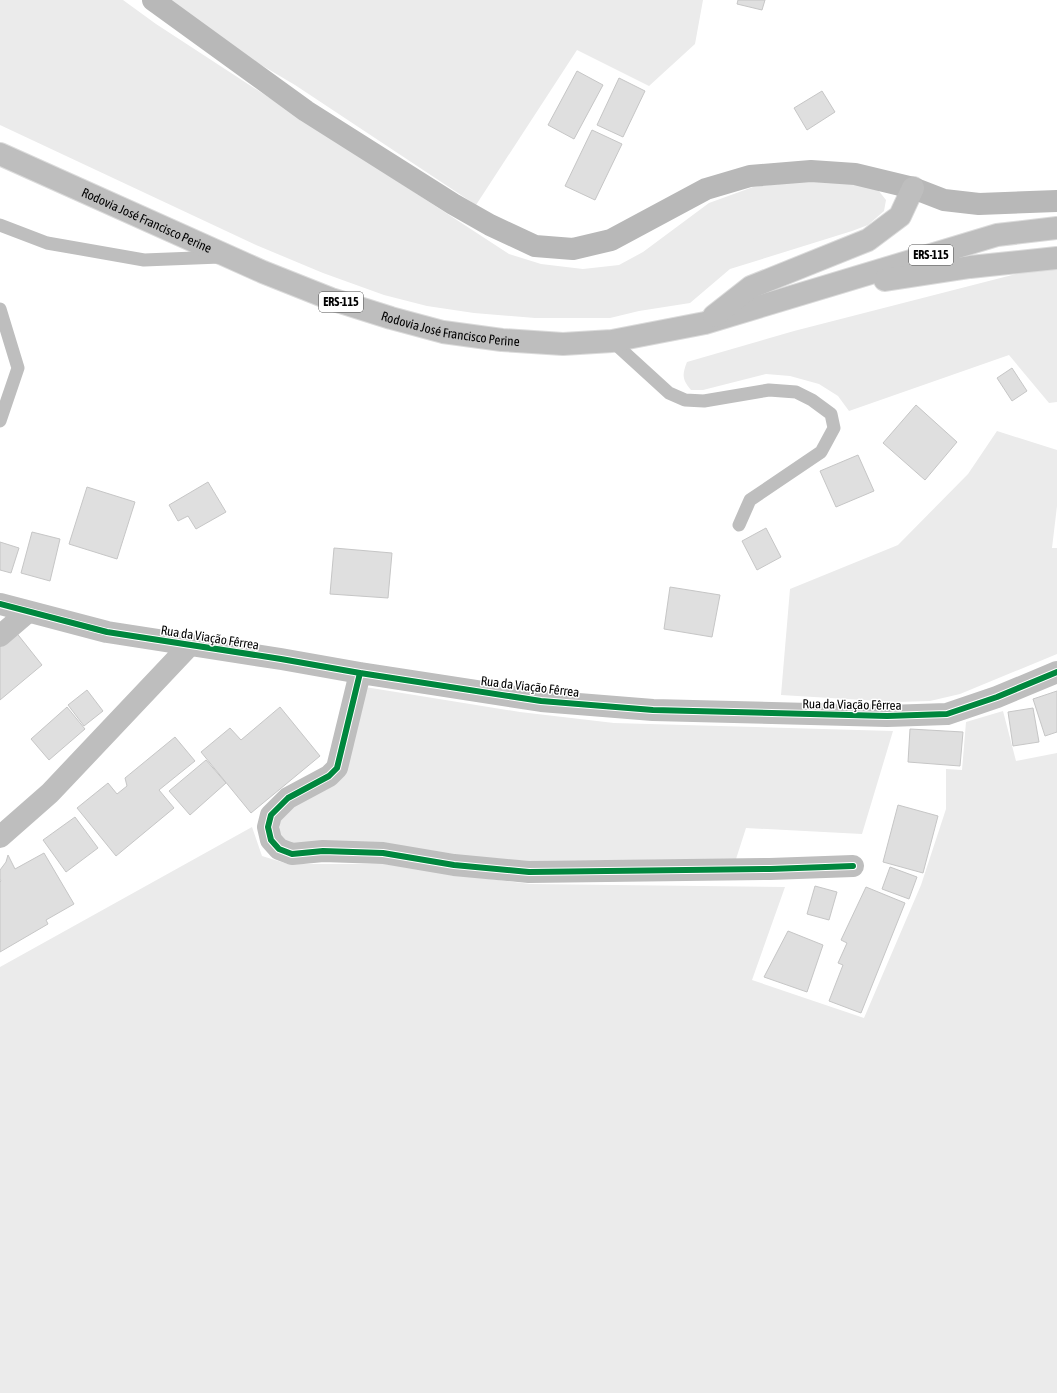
<svg xmlns="http://www.w3.org/2000/svg" width="1057" height="1393" viewBox="0 0 1057 1393" font-family="'Asap Condensed',sans-serif">
  <style>
    .green { fill: #ebebeb }
    .building { fill: #dfdfdf; stroke: #c6c6c6 }
    .lines { fill: none; stroke-linecap: round; stroke-linejoin: round }
    .primary-casing { stroke: #dbdbdb; stroke-width: 24 }
    .lane { stroke: #bebebe; stroke-width: 13 }
    .street { stroke: #bebebe; stroke-width: 22 }
    .secondary { stroke: #b8b8b8; stroke-width: 22 }
    .primary { stroke: #bebebe; stroke-width: 22 }
    .cycleway-casing { stroke: #fff; stroke-width: 8 }
    .cycleway { stroke: #00873e; stroke-width: 6 }
    .labels { text-anchor: middle; stroke-width: 3; stroke-linejoin: round; paint-order: stroke }
    .shield { fill: #fff; stroke: #4c4c4c; stroke-width: 1 }
    .shield-label { font-size: 12px; font-weight: bold; fill: #000 }
    .street-label { font-size: 13px; fill: #000; stroke: #fff }
  </style>
  <rect width="100%" height="100%" fill="#fff"/>
  <!-- green -->
  <path class="green" d="M0,0H123L156,24L509,254L541,264L583,269L619,265L643,252L709,203L753,187L815,180L851,182L878,190L886,200L884,211L868,225L852,231L730,269L690,303L639,311L610,318H535L474,313L427,306L384,295L323,273L256,245L0,125Z
    M169,0H703L695,44L649,86L577,50L476,205L295,85L236,50Z
    M1057,265V402L1049,403L1009,355L849,411L838,396L819,384L790,376L766,374L703,390H691C682,379 682,375 687,362L794,331L1047,266Z
    M997,431L1057,450V506L1052,548H1057V654L960,694L930,701L896,702L781,695L790,589L898,545L968,474Z
    M365,687L520,712L614,723L893,731L862,834L746,828L736,859L530,861L298,845L287,842L280,835V820L294,802L327,788Z
    M1003,711L1016,761L1057,753V1393H0V967L252,827L262,856L288,864H385L459,875L530,884L785,887L752,980L864,1018L921,885L946,809V769L962,770L966,722Z"/>
  <!-- building -->
  <path class="building" d="M738,0H765L762,10L737,4Z
    M577,71L603,85L574,139L548,125Z
    M619,78L645,91L623,137L597,125Z
    M822,91L835,112L807,130L794,108Z
    M592,130L622,144L595,200L565,186Z
    M1012,368L1027,391L1012,401L997,378Z
    M916,405L957,442L925,480L883,443Z
    M858,455L874,491L836,507L820,471Z
    M208,482L226,512L196,529L188,516L178,521L169,505Z
    M87,487L135,502L117,559L69,544Z
    M766,528L781,557L757,570L742,541Z
    M32,532L60,539L50,581L21,573Z
    M0,542L19,548L11,573L0,570Z
    M334,548L392,553L388,598L330,594Z
    M670,587L720,595L712,637L664,629Z
    M15,631L42,665L0,700V644Z
    M87,690L103,711L84,726L68,705Z
    M1057,691V732L1045,736L1033,699Z
    M67,707L85,729L49,760L31,739Z
    M280,707L320,756L251,813L201,752L230,728L241,740Z
    M1033,708L1039,742L1013,746L1008,712Z
    M910,729L963,732L960,766L908,762Z
    M175,737L195,761L159,790L174,808L116,856L77,808L108,783L117,794L127,786L125,778Z
    M206,760L226,783L190,815L169,791Z
    M898,805L938,816L923,873L883,862Z
    M75,817L98,848L66,872L43,840Z
    M44,853L74,904L46,920L48,924L0,952V882L1,881L0,879V870L6,862L8,855L15,869Z
    M890,867L917,877L909,899L882,889Z
    M815,886L837,892L829,920L807,914Z
    M866,887L905,903L861,1013L829,1001L843,965L838,963L847,943L841,940Z
    M788,931L823,945L807,992L764,977Z"/>
  <g class="lines">
    <defs>
      <g id="primary">
        <path id="s1" d="M0,154L263,272L331,299L391,318L443,332L502,340L563,344L612,341L705,323L997,235L1057,228"/>
        <path d="M885,280L970,267L1057,258"/>
        <path d="M714,316L751,287L868,240L900,216L913,188"/>
      </g>
    </defs>
    <!-- primary casing -->
    <use href="#primary" class="primary-casing"/>
    <!-- lane -->
    <path class="lane" d="M0,225L47,243L144,260L220,257
      M0,309L18,368L0,421
      M612,341L669,393L685,400L704,401L769,390L796,392L812,400L831,414L834,428L821,452L750,500L739,525"/>
    <!-- street -->
    <path class="street" d="M0,604L107,632L281,659L360,673L541,701L653,710L887,716L947,714L997,697L1057,672
      M0,636L28,612
      M360,673L337,768L329,776L288,798L271,815L268,827L271,840L279,849L292,854L323,851L383,853L454,865L529,872L770,869L853,866
      M0,837L50,793L190,645"/>
    <!-- secondary -->
    <path class="secondary" d="M153,0L306,111L453,204L490,225L535,246L573,249L611,240L706,189L750,176L811,171L855,174L913,188L944,200L979,204L1057,201"/>
    <!-- primary -->
    <use href="#primary" class="primary"/>
    <defs>
      <path id="cycleway" d="M0,604L107,632L281,659L360,673L541,701L653,710L887,716L947,714L997,697L1057,672
        M360,673L337,768L329,776L288,798L271,815L268,827L271,840L279,849L292,854L323,851L383,853L454,865L529,872L770,869L853,866"/>
    </defs>
    <!-- cycleway casing -->
    <use href="#cycleway" class="cycleway-casing"/>
    <!-- cycleway -->
    <use href="#cycleway" class="cycleway"/>
  </g>
  <g class="labels">
    <!-- shield labels -->
    <g class="shield">
      <rect x="909" y="245" width="44" height="20" rx="3"/>
      <rect x="319" y="292" width="44" height="20" rx="3"/>
    </g>
    <g class="shield-label">
      <text x="931" y="259">ERS-115</text>
      <text x="341" y="306">ERS-115</text>
    </g>
    <!-- street labels -->
    <g class="street-label">
      <text dy="5" stroke="none"><textPath href="#s1" startOffset="161">Rodovia José Francisco Perine</textPath></text>
      <text dy="5" stroke="none"><textPath href="#s1" startOffset="485">Rodovia José Francisco Perine</textPath></text>
      <text transform="translate(210 637) rotate(9)" y="5">Rua da Viação Fêrrea</text>
      <text transform="translate(530 686) rotate(7)" y="5">Rua da Viação Fêrrea</text>
      <text transform="translate(852 704) rotate(1)" y="5">Rua da Viação Fêrrea</text>
    </g>
  </g>
</svg>
